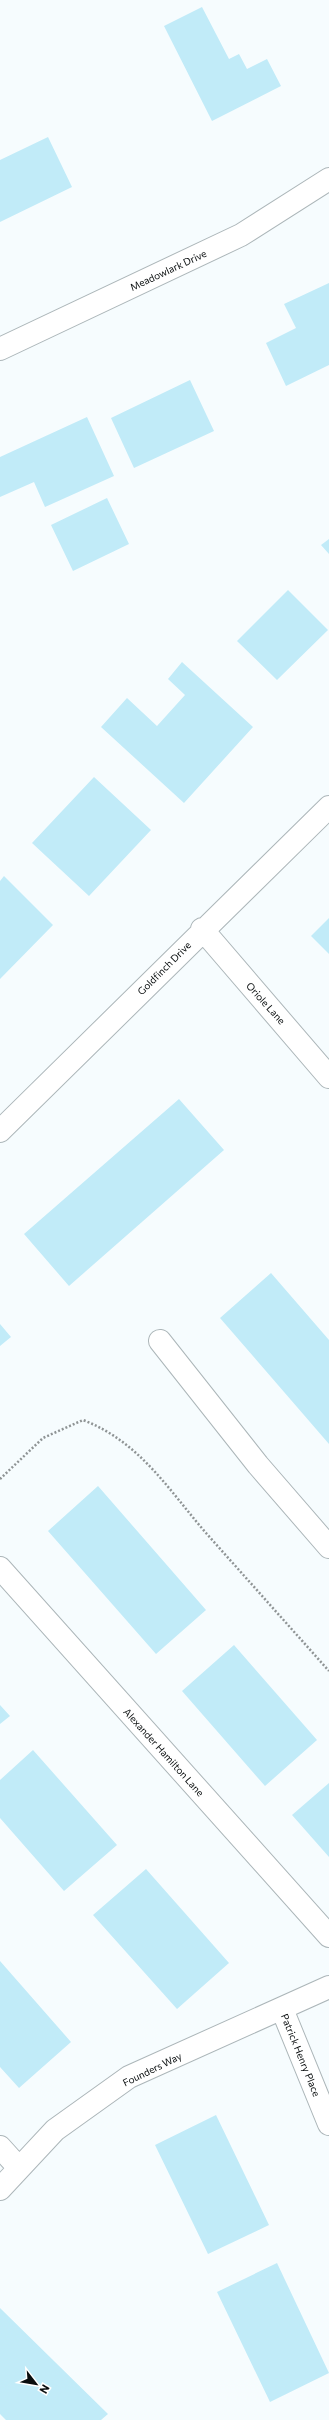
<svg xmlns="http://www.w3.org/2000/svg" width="329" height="2420" viewBox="0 0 329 2420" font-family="Commissioner,sans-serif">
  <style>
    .building { fill: #c1ebf8 }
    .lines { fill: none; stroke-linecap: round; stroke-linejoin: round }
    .service-casing { stroke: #acb6b9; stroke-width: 24 }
    .minor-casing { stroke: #acb6b9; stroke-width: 24 }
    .path { stroke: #8f9495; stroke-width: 2.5; stroke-dasharray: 2 2; stroke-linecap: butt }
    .service { stroke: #fff; stroke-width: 22 }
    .minor { stroke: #fff; stroke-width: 22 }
    .labels { text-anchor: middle; stroke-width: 4; stroke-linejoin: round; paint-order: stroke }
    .street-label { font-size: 10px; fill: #090d0e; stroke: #fff }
  </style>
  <rect width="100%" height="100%" fill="#f6fcfe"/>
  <!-- building -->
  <path class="building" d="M202,7L229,59L239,54L247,69L267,59L281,86L212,121L164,26Z
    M48,137L72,187L0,222V160Z
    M329,283V365L286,386L266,343L296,328L284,304Z
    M190,380L214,431L134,468L111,418Z
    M87,417L114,476L45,507L34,482L0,497V457Z
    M107,498L129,544L73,571L51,525Z
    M329,539V554L321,545Z
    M288,590L328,630L277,680L237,641Z
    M182,662L253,727L184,803L101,727L127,698L157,726L185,695L168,679Z
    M94,777L151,830L89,896L32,843Z
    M4,876L53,925L0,979V881Z
    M329,918V954L311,936Z
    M179,1099L224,1150L69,1286L24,1234Z
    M271,1273L329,1340V1444L220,1318Z
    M0,1324L11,1337L0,1346Z
    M98,1486L206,1610L156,1654L48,1531Z
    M234,1645L317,1740L265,1786L182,1691Z
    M0,1705L10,1716L0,1724Z
    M33,1750L117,1845L64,1891L0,1818V1780Z
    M329,1783V1857L292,1815Z
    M146,1869L229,1963L177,2009L93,1915Z
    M0,1961L71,2042L19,2088L0,2067Z
    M216,2115L269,2225L208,2254L155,2145Z
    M277,2263L329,2373L270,2402L217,2292Z
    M0,2308L108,2414L101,2420H6L0,2414Z"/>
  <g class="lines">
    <defs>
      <path id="service" d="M160,1341L258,1465L329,1547"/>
      <path id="minor" d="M0,349L241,235L329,179
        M202,929L329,1077
        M0,1131L329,807
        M0,1568L329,1936
        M282,2009L329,2124
        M0,2147L19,2168
        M0,2189L55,2130L129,2077L329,1987"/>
    </defs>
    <!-- service casing -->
    <use href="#service" class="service-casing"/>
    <!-- minor casing -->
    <use href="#minor" class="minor-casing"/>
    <!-- path -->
    <path class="path" d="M0,1479L43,1438L83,1420C140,1442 168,1489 206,1533C247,1579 288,1625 329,1671"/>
    <!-- service -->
    <use href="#service" class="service"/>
    <!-- minor -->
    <use href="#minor" class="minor"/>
  </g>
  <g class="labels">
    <!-- street labels -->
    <g class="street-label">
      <text transform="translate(168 270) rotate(-25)" y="4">Meadowlark Drive</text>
      <text transform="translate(164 968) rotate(-45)" y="4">Goldfinch Drive</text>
      <text transform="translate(266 1003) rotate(48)" y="4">Oriole Lane</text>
      <text transform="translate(164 1752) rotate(48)" y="4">Alexander Hamilton Lane</text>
      <text transform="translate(301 2055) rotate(68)" y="4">Patrick Henry Place</text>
      <text transform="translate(152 2069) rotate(-26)" y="4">Founders Way</text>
    </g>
  </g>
  <!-- north arrow -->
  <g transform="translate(36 2384) rotate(121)" stroke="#ffffff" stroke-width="3" paint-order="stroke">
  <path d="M0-3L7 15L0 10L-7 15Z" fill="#090d0e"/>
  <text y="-6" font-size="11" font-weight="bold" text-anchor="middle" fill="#090d0e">N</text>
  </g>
</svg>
